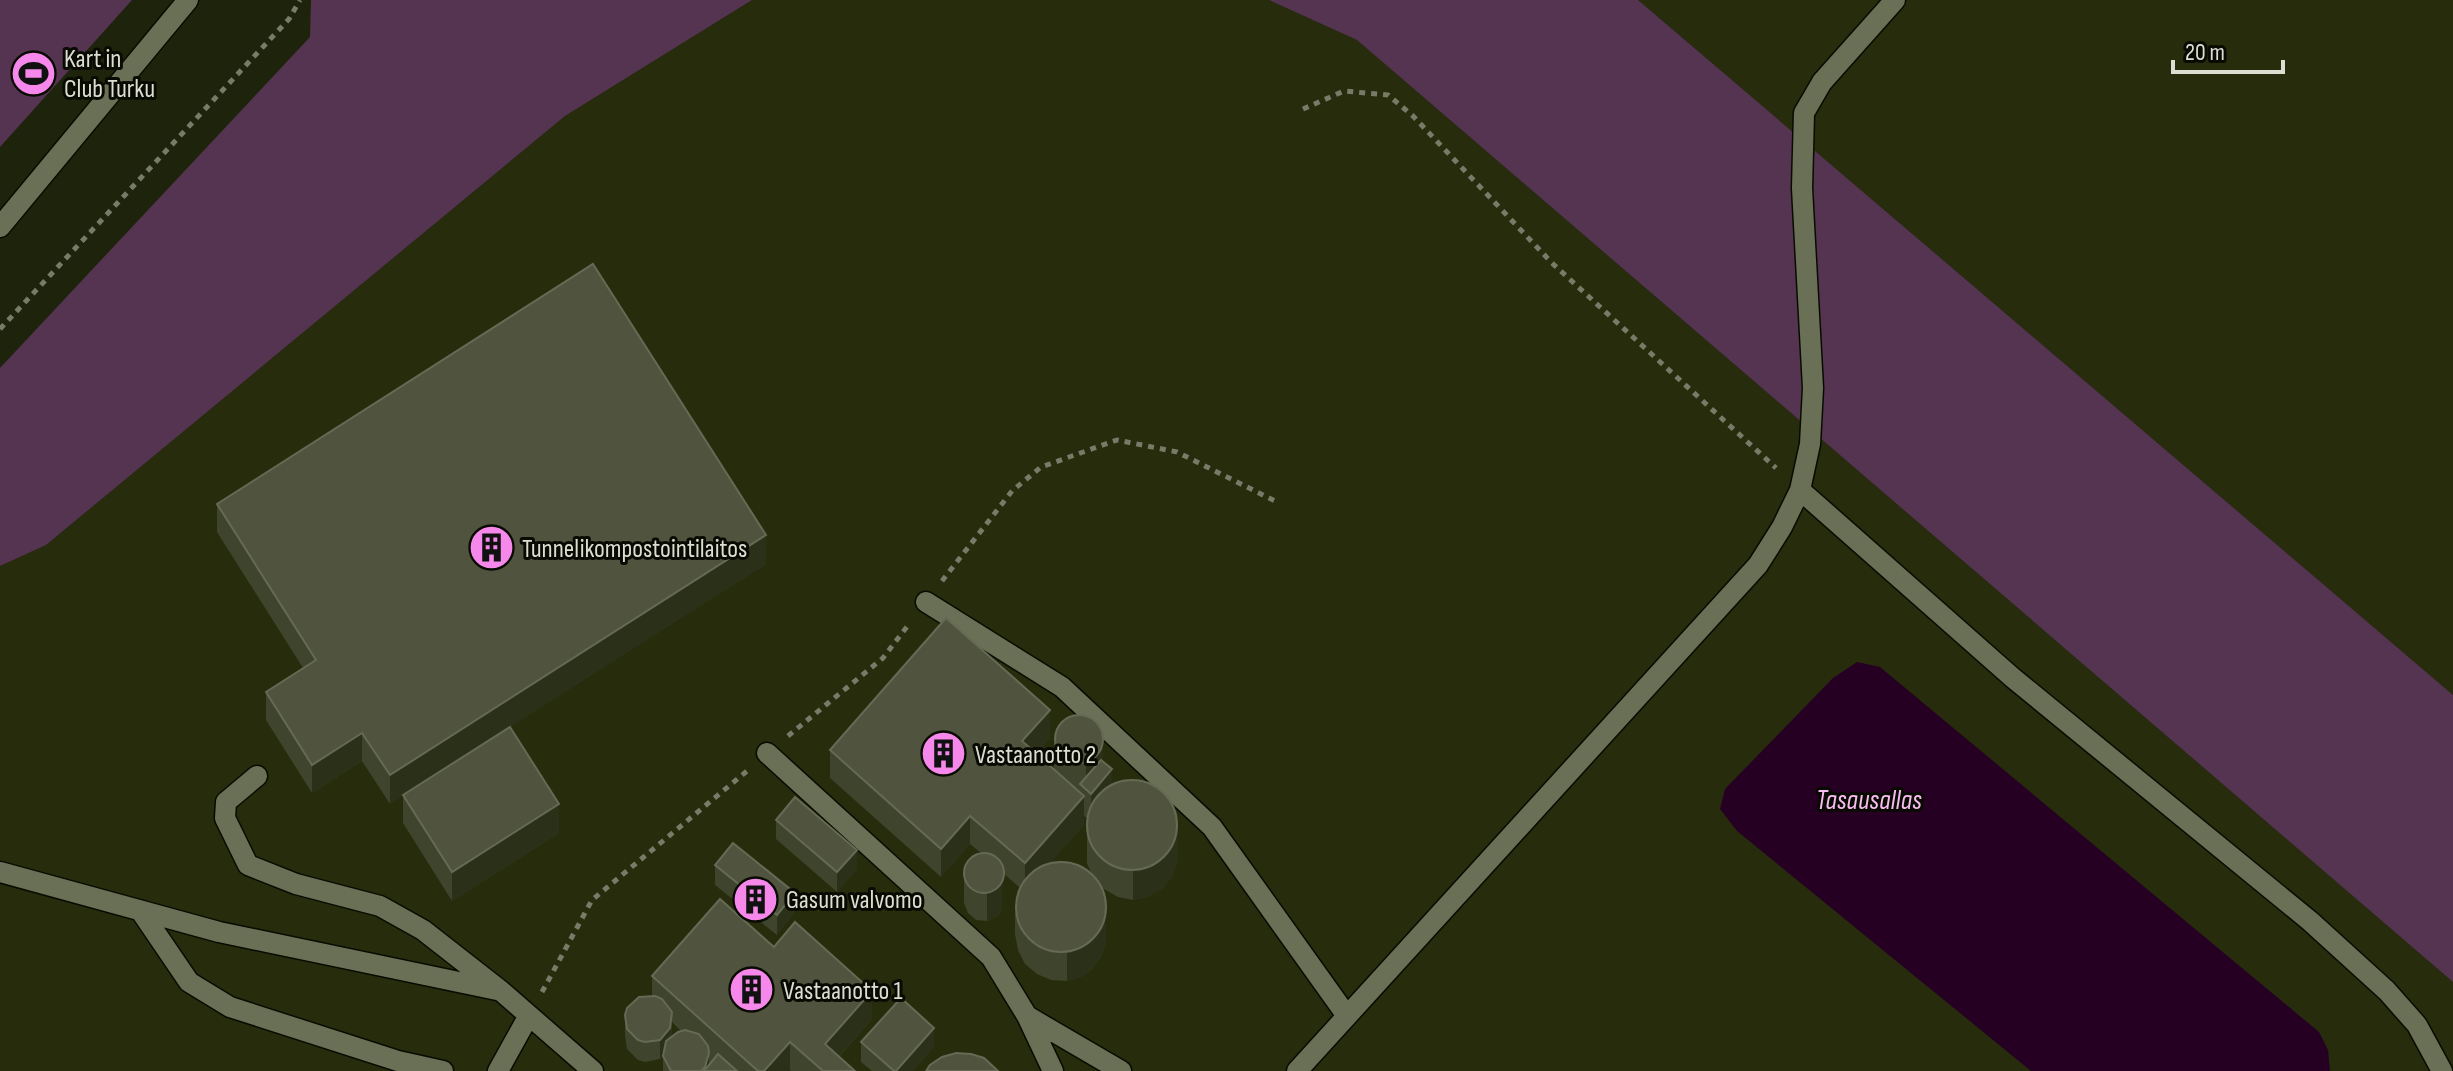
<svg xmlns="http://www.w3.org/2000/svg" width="2453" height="1071" viewBox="0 0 2453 1071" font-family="'Sofia Sans Condensed',sans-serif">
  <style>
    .built { fill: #272c0d }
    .green { fill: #553451 }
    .water { fill: #250023 }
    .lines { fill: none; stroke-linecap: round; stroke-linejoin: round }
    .minor-casing { stroke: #080c00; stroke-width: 23 }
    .path { stroke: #777b68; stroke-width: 5; stroke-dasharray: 6 6; stroke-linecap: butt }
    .minor { stroke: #6a7056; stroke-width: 20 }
    .wall { fill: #3f442c; fill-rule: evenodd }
    .shaded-wall { fill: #2b3018 }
    .building { fill: #50543e; stroke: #656a55; stroke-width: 2 }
    .labels { text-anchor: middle; stroke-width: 6; stroke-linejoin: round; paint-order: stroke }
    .poi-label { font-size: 26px; fill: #dbded0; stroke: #090b03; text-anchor: start }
    .water-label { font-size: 28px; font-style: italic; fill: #f8bcf0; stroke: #090b03 }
  </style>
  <rect width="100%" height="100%" fill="#1e230b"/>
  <!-- built -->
  <path class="built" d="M752,0H1269L1357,40L2453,982V1071H0V566L46,545L565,116Z
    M1638,0H2453V695Z"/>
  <!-- green -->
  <path class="green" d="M0,0H132L0,147Z
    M311,0H752L565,116L46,545L0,566V368L310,37Z
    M1269,0H1638L2453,695V982L1357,40Z"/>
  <!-- water -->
  <path class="water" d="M1857,662L1880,667L2319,1032L2328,1050L2330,1071H2031L1737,831L1720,809L1725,789L1833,678Z"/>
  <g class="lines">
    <defs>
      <path id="minor" d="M0,227L188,0
        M1800,490L2013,678L2310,921L2387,991L2417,1025L2442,1071
        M926,602L1062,687L1212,827L1347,1016
        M767,753L991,957L1027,1016L1053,1071
        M257,776L226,802L225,818L248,865L296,884L380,906L423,930L501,991L593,1071
        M0,872L219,932L497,990
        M140,910L189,982L230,1007L398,1061L443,1071
        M1027,1016L1121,1071
        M498,1071L528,1017
        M1297,1071L1758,565L1782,527L1800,490L1810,444L1813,388L1802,188L1804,113L1822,82L1895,0"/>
    </defs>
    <!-- minor casing -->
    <use href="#minor" class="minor-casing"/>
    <!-- path -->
    <path class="path" d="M1303,109L1344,91L1388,95L1413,116L1552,263L1776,468
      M0,329L289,19L300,0
      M942,581L1012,491L1041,467L1117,440L1177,452L1277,502
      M788,736L883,658L909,624
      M542,992L592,900L747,771"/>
    <!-- minor -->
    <use href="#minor" class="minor"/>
  </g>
  <!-- wall -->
  <path class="wall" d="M217,504L766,564L443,769L559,833L452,901L403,823V795L390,804L362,761L312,793L266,720V692L303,668L217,532Z
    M1050,738L1036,754L1054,770V743L1103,762L1112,785L1178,859L1173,875L1163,888L1149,896L1133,900L1118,897L1102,888L1106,929V943L1101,957L1092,969L1081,977L1067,981L1051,980L1037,974L1025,964L1018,950L1015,934V906L1020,888L1002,872V909L998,916L987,921L976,920L968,913L964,903V875L981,853L970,844L941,877L830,778V750ZM1084,816L1087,818V863L1091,873L1050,863L1084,825Z
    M776,820L857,869L837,892L776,839Z
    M715,865L795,912L777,935L715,885Z
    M774,947L872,1019L839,1057L855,1071H791L790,1070L789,1071H663V1056L660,1059L645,1062L638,1060L627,1049L625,1035V1015L652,996V976ZM672,1022L681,1031L671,1037Z
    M861,1042L934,1047L913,1071H872L861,1062Z"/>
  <!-- shaded-wall -->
  <path class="shaded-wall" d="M766,535V564L390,804V775Z
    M1050,710V738L1022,770V741Z
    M362,733V761L312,793V765Z
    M1103,742V771L1095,787L1086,792V763Z
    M1112,769V798L1091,822V794Z
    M1084,796V825L1025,892V863Z
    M559,804V833L452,901V872Z
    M970,816V844L941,877V849Z
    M1178,831V859L1173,875L1163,888L1149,896L1133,900V871Z
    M857,850V869L837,892V872Z
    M1002,881V909L998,916L987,921V893Z
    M795,893V912L777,935V915Z
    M1106,901V943L1101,957L1092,969L1081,977L1067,981V952Z
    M872,991V1019L826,1071L825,1044Z
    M672,1012L670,1048L660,1059V1040Z
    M934,1028V1047L913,1071H896Z
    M790,1042V1070L789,1071H764Z
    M709,1053V1071H701Z"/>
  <!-- building -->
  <path class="building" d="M593,264L766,535L390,775L362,733L312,765L266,692L316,660L217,504Z
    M946,618L1050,710L1022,741L1084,796L1025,863L970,816L941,849L830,750Z
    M1055 739a24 24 0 1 1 48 0a24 24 0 1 1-48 0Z
    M510,727L559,804L452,872L403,795Z
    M1101,760L1112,769L1091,794L1080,784Z
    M1087 825a45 45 0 1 1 90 0a45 45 0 1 1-90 0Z
    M795,797L857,850L837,872L776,820Z
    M733,843L795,893L777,915L715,865Z
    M964 873a20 20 0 1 1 40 0a20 20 0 1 1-40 0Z
    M1016 907a45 45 0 1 1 90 0a45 45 0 1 1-90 0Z
    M720,899L774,947L795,922L872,991L825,1044L855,1071H823L790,1042L764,1071H758L652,976Z
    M655,996L662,999L672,1012L670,1028L660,1040L645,1042L638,1040L627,1029L625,1015L627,1008L639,997Z
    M901,998L934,1028L896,1071H894L861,1042Z
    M685,1030L699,1034L708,1046L709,1053L705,1067L701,1071H671L663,1056L666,1041L678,1032Z
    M956,1053L971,1054L984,1058L998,1071H926L930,1065L942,1057Z
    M718,1054L737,1071H704Z"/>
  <!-- icons -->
  <defs>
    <symbol id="stadium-disc" viewBox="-11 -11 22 22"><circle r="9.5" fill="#f788eb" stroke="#090b03"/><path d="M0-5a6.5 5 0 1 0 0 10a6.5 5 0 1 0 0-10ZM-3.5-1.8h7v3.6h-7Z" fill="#111"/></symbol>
    <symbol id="building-disc" viewBox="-11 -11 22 22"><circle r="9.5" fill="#f788eb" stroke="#090b03"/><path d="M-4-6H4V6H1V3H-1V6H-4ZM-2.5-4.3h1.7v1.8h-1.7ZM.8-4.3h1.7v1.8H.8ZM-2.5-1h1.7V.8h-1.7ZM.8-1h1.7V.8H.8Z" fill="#111"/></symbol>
  </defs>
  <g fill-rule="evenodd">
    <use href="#stadium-disc" x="8" y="48" width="51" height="51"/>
    <use href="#building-disc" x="466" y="522" width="51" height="51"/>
    <use href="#building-disc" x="918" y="728" width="51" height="51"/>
    <use href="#building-disc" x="730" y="874" width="51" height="51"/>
    <use href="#building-disc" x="726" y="964" width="51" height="51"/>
  </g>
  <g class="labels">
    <!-- poi labels -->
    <g class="poi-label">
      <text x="64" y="67">Kart in<tspan x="64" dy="30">Club Turku</tspan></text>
      <text x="522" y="557">Tunnelikompostointilaitos</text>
      <text x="975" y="763">Vastaanotto 2</text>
      <text x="786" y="908">Gasum valvomo</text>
      <text x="783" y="999">Vastaanotto 1</text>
    </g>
    <!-- water labels -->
    <g class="water-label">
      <text x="1869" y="809">Tasausallas</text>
    </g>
  </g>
  <!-- scale -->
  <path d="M2173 60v12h110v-12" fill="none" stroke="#dbded0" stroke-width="4"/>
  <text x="2185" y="60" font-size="24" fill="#dbded0" stroke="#090b03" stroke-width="6" paint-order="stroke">20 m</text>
</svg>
